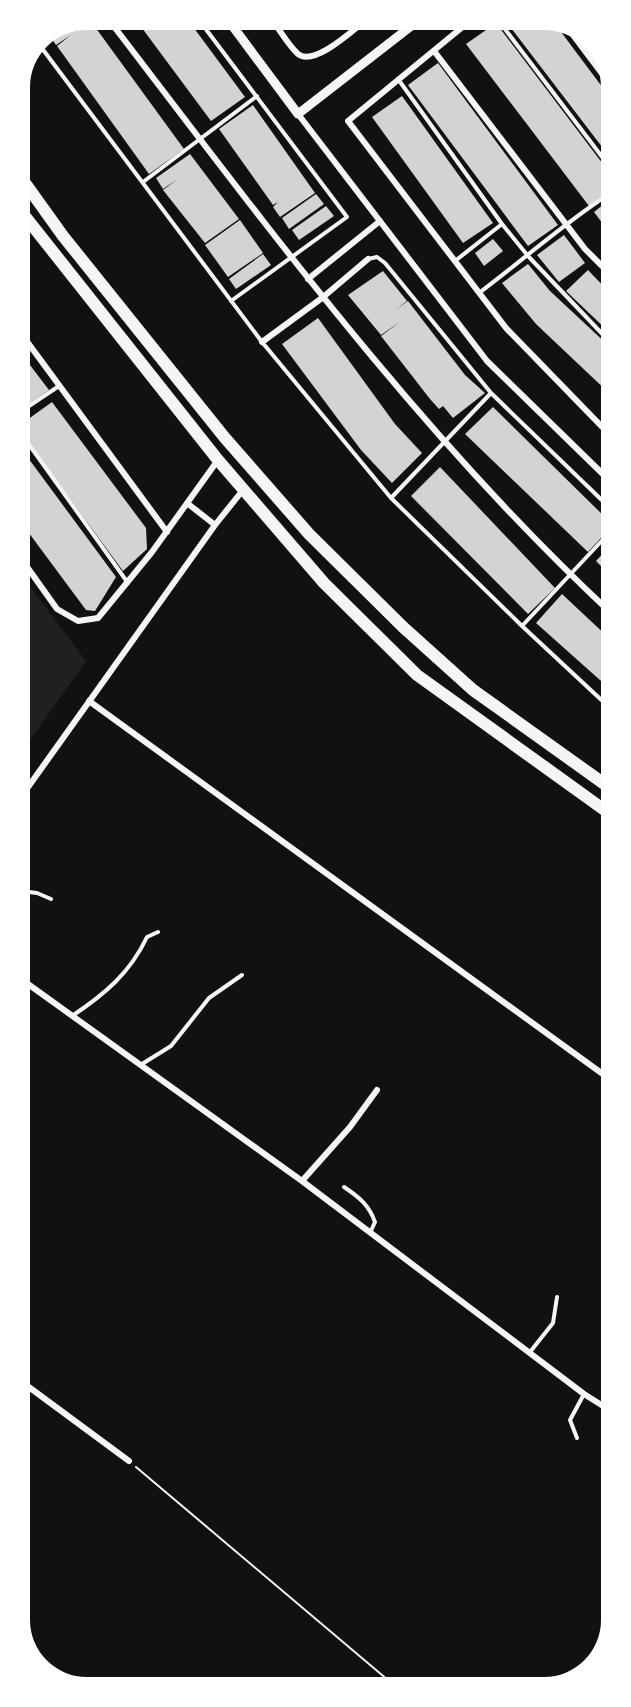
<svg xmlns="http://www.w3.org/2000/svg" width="631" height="1707" viewBox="0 0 631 1707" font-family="Commissioner,sans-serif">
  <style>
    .green { fill: #202020 }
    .building { fill: #d3d3d3 }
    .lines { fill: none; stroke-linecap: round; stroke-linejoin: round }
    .path { stroke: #f5f5f5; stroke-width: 2 }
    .service { stroke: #f5f5f5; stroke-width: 4 }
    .minor { stroke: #f5f5f5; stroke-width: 6 }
    .tertiary { stroke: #f5f5f5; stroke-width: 9 }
    .trunk { stroke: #f5f5f5; stroke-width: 12 }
  </style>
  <rect width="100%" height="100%" fill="#111"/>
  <!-- green -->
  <path class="green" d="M20,573L86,661L21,753Z"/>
  <!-- building -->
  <path class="building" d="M90,20L184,149L149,174L57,46L71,35L56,45L49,35Z
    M136,20H188L245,97L211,121Z
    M505,20L553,21L573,48L609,96V156Z
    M496,23L609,172V191L589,206L466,44Z
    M438,63L558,225L528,246L408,85Z
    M402,96L493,223L463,243L372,117Z
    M253,105L315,193L280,217L273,207L278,202L273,205L219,129Z
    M190,154L239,219L205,243L163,190L178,179L163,189L156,178Z
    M316,194L324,204L289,229L282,218Z
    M609,200V232L594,212Z
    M326,206L334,216L299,240L292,230Z
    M240,220L263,253L228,277L205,245Z
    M564,235L585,263L559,282L537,255Z
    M493,239L503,251L484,266L475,253Z
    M263,254L271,265L236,289L229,279Z
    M528,264L550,291L610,347V394L536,324L502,283Z
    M588,270L609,292L610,333L566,291Z
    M383,271L407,301L395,310L408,301L465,375L485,393L453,418L443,406L439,409L430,399L381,336L401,321L381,335L348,295Z
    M318,318L395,424L422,453L392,483L361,450L282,344Z
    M20,352L49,390L20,410Z
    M52,402L146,528L147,549L123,571L20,431V425Z
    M493,407L610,522V528L588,552L465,434Z
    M20,447L116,577L95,611L86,610L20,521Z
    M440,467L555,588L528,614L411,496Z
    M610,546V575L596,561Z
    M562,594L610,639V689L536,623Z"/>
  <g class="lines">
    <!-- path -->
    <path class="path" d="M136,1467L395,1686"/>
    <!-- service -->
    <path class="service" d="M199,20L347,217L231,301
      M348,20L355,29
      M498,20L609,166
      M38,43L262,342L391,498L522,626L610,708
      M398,79L502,224L528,256L610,342
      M143,182L257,96
      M368,259L377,257L385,263L491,393L610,508
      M455,261L502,224
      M479,293C523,260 563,224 609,194
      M20,412L59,386
      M20,432L128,583
      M391,498L491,393
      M522,626L610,532
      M21,891L37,893L51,899
      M72,1016C105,994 130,973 147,937L158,932
      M142,1064L171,1046L209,998L242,975
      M344,1187C359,1197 369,1205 375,1222L370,1233
      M530,1352L553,1323L557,1297
      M577,1438L570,1420L584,1394"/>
    <!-- minor -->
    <path class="minor" d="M109,20C266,225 420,435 610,612
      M272,20C280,30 288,45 298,54C314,67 353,30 366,20
      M471,20L348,121L506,328L610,435
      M567,27L609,83
      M434,51L585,249L609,273
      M595,64L603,59
      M298,114L487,361L610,481
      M308,279L380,221
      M20,332L167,532
      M262,342L322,298L368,259
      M187,503L215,525
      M20,557L57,609L78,621L98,618L152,552L218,460
      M89,701L611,1080
      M21,797L215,525L243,490
      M21,979L302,1181L584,1394L611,1411
      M302,1181L350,1127L377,1090
      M22,1382L129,1461"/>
    <!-- tertiary -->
    <path class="tertiary" d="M228,20L298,114L419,20"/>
    <!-- trunk -->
    <path class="trunk" d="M20,176L63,236L225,438L309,534L403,627L473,690L610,788
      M20,210L218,460L324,583L417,675L610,814"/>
  </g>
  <!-- crop -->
  <path d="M0 0H631V1707H0ZM87 30H544A57 57 0 0 1 601 87V1620A57 57 0 0 1 544 1677H87A57 57 0 0 1 30 1620V87A57 57 0 0 1 87 30Z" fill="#fff" fill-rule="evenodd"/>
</svg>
